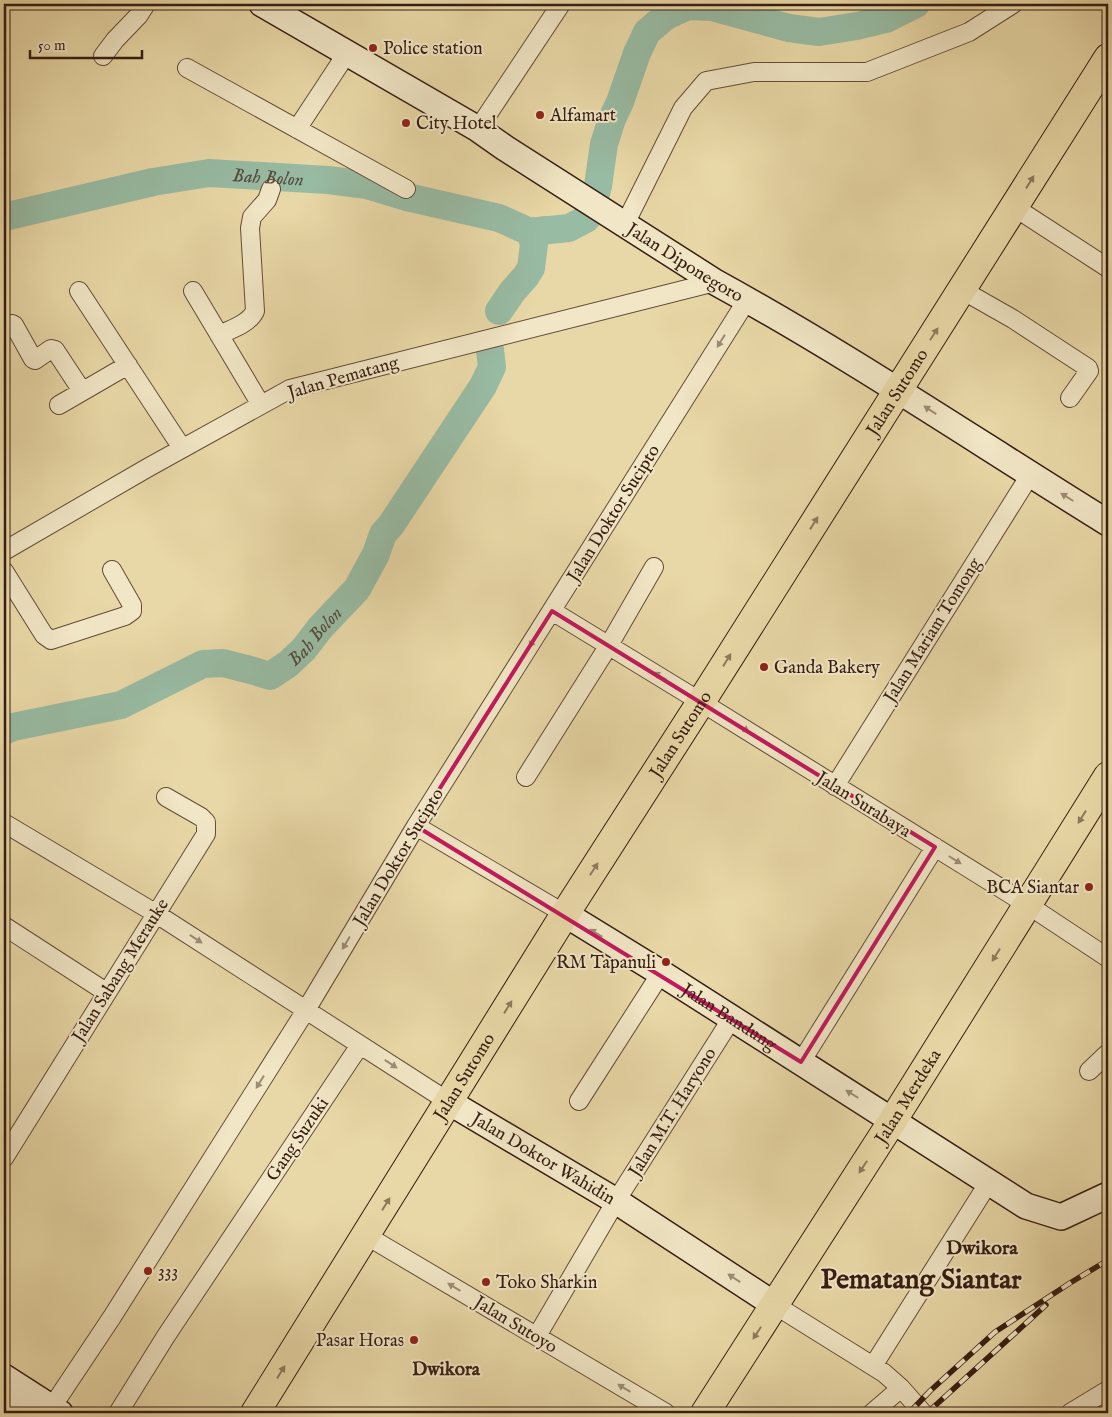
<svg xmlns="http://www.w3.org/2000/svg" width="1112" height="1417" viewBox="0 0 1112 1417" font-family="'IM FELL English',serif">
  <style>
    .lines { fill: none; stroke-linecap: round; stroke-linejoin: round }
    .river { stroke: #98bba3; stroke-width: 28 }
    .street-casing { stroke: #634c37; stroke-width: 20 }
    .secondary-casing { stroke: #361d12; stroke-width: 28 }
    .primary-casing { stroke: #361d12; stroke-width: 30 }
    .street { stroke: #f1e6c6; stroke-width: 18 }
    .secondary { stroke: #f1e6c6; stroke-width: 25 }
    .primary { stroke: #e9d8a7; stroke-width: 28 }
    .rail-casing { stroke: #361d12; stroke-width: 5.5 }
    .rail { stroke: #f1e6c6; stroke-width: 4; stroke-dasharray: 11; stroke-linecap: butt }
    .oneway { fill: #907a5c }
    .oneway2 { fill: #9d8c75 }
    .marked { fill: none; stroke: #c2185b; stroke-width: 4; stroke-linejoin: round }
    .poi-dot { fill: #8f2418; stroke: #f1e6c6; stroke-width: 2 }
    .labels { text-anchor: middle; stroke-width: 4; stroke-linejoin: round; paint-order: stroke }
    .poi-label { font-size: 18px; fill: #361d12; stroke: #f1e6c6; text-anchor: start }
    .street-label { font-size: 18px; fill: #361d12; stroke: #f1e6c6 }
    .water-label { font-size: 19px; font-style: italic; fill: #534c3e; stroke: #f1e6c6 }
    .neighbourhood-label { font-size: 19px; font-weight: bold; fill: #361d12; stroke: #f1e6c6 }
    .quarter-label { font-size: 20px; font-weight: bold; fill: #361d12; stroke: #f1e6c6 }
    .town-label { font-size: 28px; font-weight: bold; fill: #361d12; stroke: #f1e6c6 }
  </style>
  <rect width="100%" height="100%" fill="#e9d8a7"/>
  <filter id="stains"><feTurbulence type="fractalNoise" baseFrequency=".004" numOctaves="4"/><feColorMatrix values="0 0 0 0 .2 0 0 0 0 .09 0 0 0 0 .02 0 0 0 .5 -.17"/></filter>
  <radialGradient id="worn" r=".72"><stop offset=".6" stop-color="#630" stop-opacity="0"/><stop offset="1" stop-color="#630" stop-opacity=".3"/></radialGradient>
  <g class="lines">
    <!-- river -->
    <g class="river">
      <path id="s1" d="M4,217L153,182L209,173L328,180L367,185L407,197L499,218L530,232L569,228L586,219L591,213L598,186L604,144L612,119L620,102L637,53L647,32L666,16L688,6L712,7L789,28L819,32L857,26L886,19L916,4"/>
      <path d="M499,311L512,292L526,276L531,268L534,244L530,232L548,230"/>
      <path id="s2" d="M4,731L13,727L121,705L203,664L223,663L254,671L270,676L288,664L304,649L320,628L357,589L376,554L383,534L391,525L483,386L492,367L490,350"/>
    </g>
    <defs>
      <path id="street" d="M103,56L115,40L139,15L146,4
        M187,68L406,189
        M297,129L347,53
        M478,129L561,4
        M1014,207L1108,268
        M625,224L683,108L706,81L754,72H867L969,32L1013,4
        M962,290L1013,319L1088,368L1089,371L1070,398
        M79,291L182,448
        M193,291L261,405
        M4,329L8,325L12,324L14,325L33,359L35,360L51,349L55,350L82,391
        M219,335C231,329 249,324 255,311L250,228L252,217L267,200L271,189
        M59,405L128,365
        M4,551L149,467L290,389L715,282
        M4,571L44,635L51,640L125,616L132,611V605L112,570
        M552,611L701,702L1028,905L1108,958
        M526,777L609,645L654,567
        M835,786L1030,475
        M4,823L155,913L449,1102
        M416,826L565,914
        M4,926L106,992
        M801,1062L935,847
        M1089,1071L1108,1053
        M579,1101L661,973
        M4,1158L206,834V822L201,817L166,797
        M367,1236L666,1413
        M775,1305L884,1373L901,1388L923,1413
        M537,1336L616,1201L732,1018
        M873,1366L989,1182
        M48,1413L112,1317L306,1010L416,826L747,300
        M118,1413L166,1336L360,1045
        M872,1413L901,1388
        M1070,1413L1108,1390"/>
      <g id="secondary">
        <path id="s3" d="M262,4L478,129L505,148L715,282C850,356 977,442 1108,523"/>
        <path id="s4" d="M565,914L661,973L1026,1206L1061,1217L1108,1195"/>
        <path id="s5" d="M449,1102L616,1201L775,1305"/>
        <path d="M4,1377L60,1413"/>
        <path d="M4,1401L23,1413"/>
      </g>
      <g id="primary">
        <path id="s6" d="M255,1413L565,914L701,702L1108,58"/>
        <path id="s7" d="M705,1413L893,1120L1108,776"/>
      </g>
    </defs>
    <!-- street casing -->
    <use href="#street" class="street-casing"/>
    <!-- secondary casing -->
    <use href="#secondary" class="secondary-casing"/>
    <!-- primary casing -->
    <use href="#primary" class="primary-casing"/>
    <!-- street -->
    <use href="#street" class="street"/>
    <!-- secondary -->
    <use href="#secondary" class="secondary"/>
    <!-- primary -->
    <use href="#primary" class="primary"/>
    <defs>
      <path id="rail" d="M909,1413L930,1391L995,1332L1070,1283L1108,1260
        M927,1413L1046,1305"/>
    </defs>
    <!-- rail casing -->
    <use href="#rail" class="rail-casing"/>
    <!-- rail -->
    <use href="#rail" class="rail"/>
  </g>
  <!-- one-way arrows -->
  <defs><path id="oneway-solid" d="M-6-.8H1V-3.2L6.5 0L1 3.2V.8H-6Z" transform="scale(1.25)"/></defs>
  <g class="oneway">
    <use href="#oneway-solid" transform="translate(1030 182) rotate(-58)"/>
    <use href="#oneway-solid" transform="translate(934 334) rotate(-57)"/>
    <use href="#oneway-solid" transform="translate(814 523) rotate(-58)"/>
    <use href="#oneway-solid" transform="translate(727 660) rotate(-58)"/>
    <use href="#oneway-solid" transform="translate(1082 817) rotate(122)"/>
    <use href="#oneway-solid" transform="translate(594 869) rotate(-57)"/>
    <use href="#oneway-solid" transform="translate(996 955) rotate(122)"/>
    <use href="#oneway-solid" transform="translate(508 1007) rotate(-58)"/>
    <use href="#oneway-solid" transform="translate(863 1167) rotate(123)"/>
    <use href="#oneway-solid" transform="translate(386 1204) rotate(-58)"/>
    <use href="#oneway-solid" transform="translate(757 1333) rotate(123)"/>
    <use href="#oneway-solid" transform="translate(281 1372) rotate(-58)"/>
  </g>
  <g class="oneway2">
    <use href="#oneway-solid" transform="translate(721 341) rotate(122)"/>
    <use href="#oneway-solid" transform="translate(930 410) rotate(-147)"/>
    <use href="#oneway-solid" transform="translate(1067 497) rotate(-148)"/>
    <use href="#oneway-solid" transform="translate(533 641) rotate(122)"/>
    <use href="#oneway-solid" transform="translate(660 676) rotate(-149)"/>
    <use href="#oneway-solid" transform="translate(743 728) rotate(32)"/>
    <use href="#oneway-solid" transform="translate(955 860) rotate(32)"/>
    <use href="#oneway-solid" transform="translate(596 933) rotate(-149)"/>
    <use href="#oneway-solid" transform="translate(196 939) rotate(33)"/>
    <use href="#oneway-solid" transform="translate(346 943) rotate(121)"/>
    <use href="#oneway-solid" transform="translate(391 1064) rotate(33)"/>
    <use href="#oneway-solid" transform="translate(260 1082) rotate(122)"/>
    <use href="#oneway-solid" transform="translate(852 1094) rotate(-148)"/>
    <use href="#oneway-solid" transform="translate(734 1278) rotate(-147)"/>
    <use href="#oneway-solid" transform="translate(454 1287) rotate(-149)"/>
    <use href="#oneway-solid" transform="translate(624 1388) rotate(-149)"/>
  </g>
  <!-- marked area -->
  <path class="marked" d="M552,611L935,847L801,1062L416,826Z"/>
  <!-- markers -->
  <g class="poi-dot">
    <circle cx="373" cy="48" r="5"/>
    <circle cx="540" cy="115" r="5"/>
    <circle cx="406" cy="123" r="5"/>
    <circle cx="764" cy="667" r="5"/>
    <circle cx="1089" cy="887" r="5"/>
    <circle cx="666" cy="962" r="5"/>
    <circle cx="148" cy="1271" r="5"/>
    <circle cx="486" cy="1282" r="5"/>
    <circle cx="414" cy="1340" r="5"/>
  </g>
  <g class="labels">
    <!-- poi labels -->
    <g class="poi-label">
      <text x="383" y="54">Police station</text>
      <text x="550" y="121">Alfamart</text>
      <text x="416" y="129">City Hotel</text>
      <text x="774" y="673">Ganda Bakery</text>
      <text x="1079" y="893" text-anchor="end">BCA Siantar</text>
      <text x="656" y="968" text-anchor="end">RM Tapanuli</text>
      <text x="158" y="1277">333</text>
      <text x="496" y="1288">Toko Sharkin</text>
      <text x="404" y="1346" text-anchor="end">Pasar Horas</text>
    </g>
    <!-- street labels -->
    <g class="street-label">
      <text dy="6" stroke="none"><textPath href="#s3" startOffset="496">Jalan Diponegoro</textPath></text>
      <text transform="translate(343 377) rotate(-16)" y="6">Jalan Pematang</text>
      <text dy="6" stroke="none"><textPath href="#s6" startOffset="1206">Jalan Sutomo</textPath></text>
      <text transform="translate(613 513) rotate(-58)" y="6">Jalan Doktor Sucipto</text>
      <text transform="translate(932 630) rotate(-58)" y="6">Jalan Mariam Tomong</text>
      <text dy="6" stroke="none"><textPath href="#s6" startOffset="801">Jalan Sutomo</textPath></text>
      <text transform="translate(864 804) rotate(32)" y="6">Jalan Surabaya</text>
      <text transform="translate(398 857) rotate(-59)" y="6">Jalan Doktor Sucipto</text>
      <text transform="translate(120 970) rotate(-58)" y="6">Jalan Sabang Merauke</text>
      <text dy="6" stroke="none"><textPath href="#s4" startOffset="194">Jalan Bandung</textPath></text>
      <text dy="6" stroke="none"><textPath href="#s6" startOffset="396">Jalan Sutomo</textPath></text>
      <text dy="6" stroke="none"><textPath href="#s7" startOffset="376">Jalan Merdeka</textPath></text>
      <text transform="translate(672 1112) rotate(-58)" y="6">Jalan M.T. Haryono</text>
      <text transform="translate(297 1139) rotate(-56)" y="6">Gang Suzuki</text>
      <text dy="6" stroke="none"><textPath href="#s5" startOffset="110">Jalan Doktor Wahidin</textPath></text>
      <text transform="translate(516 1324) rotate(31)" y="6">Jalan Sutoyo</text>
    </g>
    <!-- water labels -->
    <g class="water-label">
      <text dy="7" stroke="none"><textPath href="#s1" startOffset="269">Bah Bolon</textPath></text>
      <text dy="7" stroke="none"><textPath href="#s2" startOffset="341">Bah Bolon</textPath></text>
    </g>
    <!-- neighbourhood labels -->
    <g class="neighbourhood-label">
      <text x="446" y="1375">Dwikora</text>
    </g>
    <!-- quarter labels -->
    <g class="quarter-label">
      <text x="982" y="1254">Dwikora</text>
    </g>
    <!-- town labels -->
    <g class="town-label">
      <text x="921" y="1288">Pematang Siantar</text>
    </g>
  </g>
  <!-- margin -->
  <rect width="1112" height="1417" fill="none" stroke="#e9d8a7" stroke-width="20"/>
  <rect x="5" y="5" width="1102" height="1407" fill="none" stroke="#361d12" stroke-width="2.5"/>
  <rect x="10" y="10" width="1092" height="1397" fill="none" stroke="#361d12"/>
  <!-- scale -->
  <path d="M30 50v8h112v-8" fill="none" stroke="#361d12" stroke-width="2.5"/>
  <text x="38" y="50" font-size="15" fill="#361d12" stroke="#f1e6c6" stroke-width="4" paint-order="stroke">50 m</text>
  <rect width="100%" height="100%" filter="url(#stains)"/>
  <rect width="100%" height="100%" fill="url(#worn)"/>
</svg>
